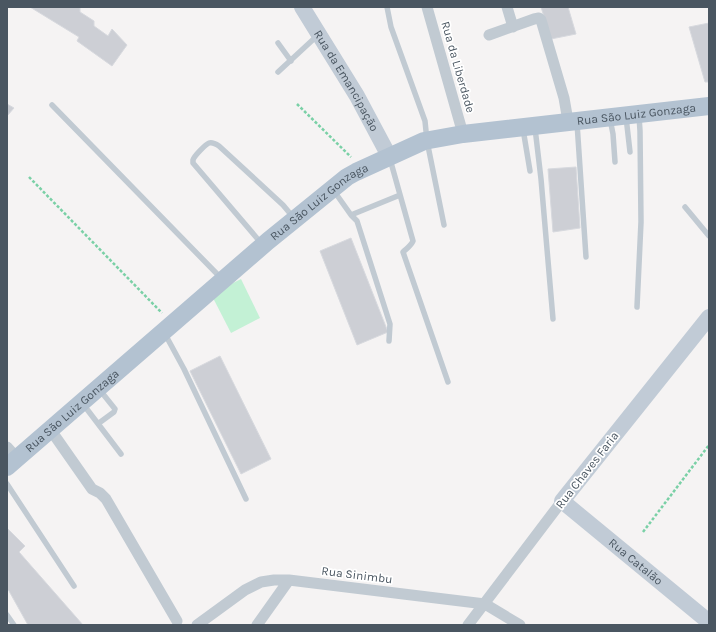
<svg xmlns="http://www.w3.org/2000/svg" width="716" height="632" viewBox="0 0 716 632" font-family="Karla,sans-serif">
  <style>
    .green { fill: #c3f1d5 }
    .building { fill: #cdcfd5; stroke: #d7d9de }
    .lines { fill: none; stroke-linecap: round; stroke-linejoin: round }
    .path { stroke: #7ad0a6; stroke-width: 2.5; stroke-dasharray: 3 2; stroke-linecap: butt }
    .lane { stroke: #c1cad2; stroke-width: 5.5 }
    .street { stroke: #c1cad2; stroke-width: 11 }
    .secondary { stroke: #c1cbd6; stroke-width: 16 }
    .primary { stroke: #b3c2d1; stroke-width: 18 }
    .labels { text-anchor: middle; stroke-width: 3.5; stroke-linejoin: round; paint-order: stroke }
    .street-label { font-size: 12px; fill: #4a5661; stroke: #fff }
  </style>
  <rect width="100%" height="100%" fill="#f5f3f3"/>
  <!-- green -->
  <path class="green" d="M241,279L260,318L231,333L211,294Z"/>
  <!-- building -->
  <path class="building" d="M30,7H80V12L94,21V26L108,36L112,29L127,45L112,66L77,41L79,37Z
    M541,7H568L576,34L551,39Z
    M709,23V82H705L689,27Z
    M7,104L14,108L7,116Z
    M576,167L580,228L553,232L548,169Z
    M351,238L388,332L357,345L320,251Z
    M220,356L271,459L241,474L190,371Z
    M7,528L25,546L19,552L83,625H28L9,591L7,589Z"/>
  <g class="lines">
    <!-- path -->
    <path class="path" d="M297,104L351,157
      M29,177L162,313
      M643,532L709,445"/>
    <!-- lane -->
    <path class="lane" d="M387,7L391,27L425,121L427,141L444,225
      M278,43L291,61
      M278,72L318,35
      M52,105L221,278
      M626,117L630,152
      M610,119L613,134L615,162
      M577,123L586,257
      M535,128L541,179L553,319
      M523,129L530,171
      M390,159L413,241C411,246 407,248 403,252L448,382
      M334,191L351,215L357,221L390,324L389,341
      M685,207L709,236
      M351,215L400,195
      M261,243L193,163C193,162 193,161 193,160C194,156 206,144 209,143C212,142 216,144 219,146L283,205L293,217
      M637,307L641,222L640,131L639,116
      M165,334L184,369L246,499
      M83,404L121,454
      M99,423L114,412L115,409L99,389
      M7,484L74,586
      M7,615L14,625"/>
    <!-- street -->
    <path class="street" d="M427,7L463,134
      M507,7L513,27
      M489,35L534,19L539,18L541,20L564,98L568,121
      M50,429L92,489L100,493L106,499L177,621
      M7,447L17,458
      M197,625L245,590L261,582L274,580H289L485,604L520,625
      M257,625L289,580
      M468,625L562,501"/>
    <!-- secondary -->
    <g class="secondary">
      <path id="s1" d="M302,7L357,96L389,156"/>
      <path id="s2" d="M709,317L562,501L709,622"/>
    </g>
    <!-- primary -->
    <path class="primary" id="s3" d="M7,467L268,241L347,177L356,172L424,141L463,134L709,106"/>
  </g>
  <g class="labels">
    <!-- street labels -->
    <g class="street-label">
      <text transform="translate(458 67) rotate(74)" y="4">Rua da Liberdade</text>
      <text dy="4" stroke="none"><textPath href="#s1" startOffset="86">Rua da Emancipação</textPath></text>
      <text dy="4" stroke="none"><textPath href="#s3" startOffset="746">Rua São Luiz Gonzaga</textPath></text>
      <text dy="4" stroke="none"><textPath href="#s3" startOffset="410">Rua São Luiz Gonzaga</textPath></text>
      <text dy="4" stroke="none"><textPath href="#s3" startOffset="86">Rua São Luiz Gonzaga</textPath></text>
      <text transform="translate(587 470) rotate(-52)" y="4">Rua Chaves Faria</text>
      <text dy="4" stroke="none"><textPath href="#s2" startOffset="331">Rua Catalão</textPath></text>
      <text transform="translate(357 575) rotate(7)" y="4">Rua Sinimbu</text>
    </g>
  </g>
  <!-- border -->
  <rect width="716" height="632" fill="none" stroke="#4a5661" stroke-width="16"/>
</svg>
